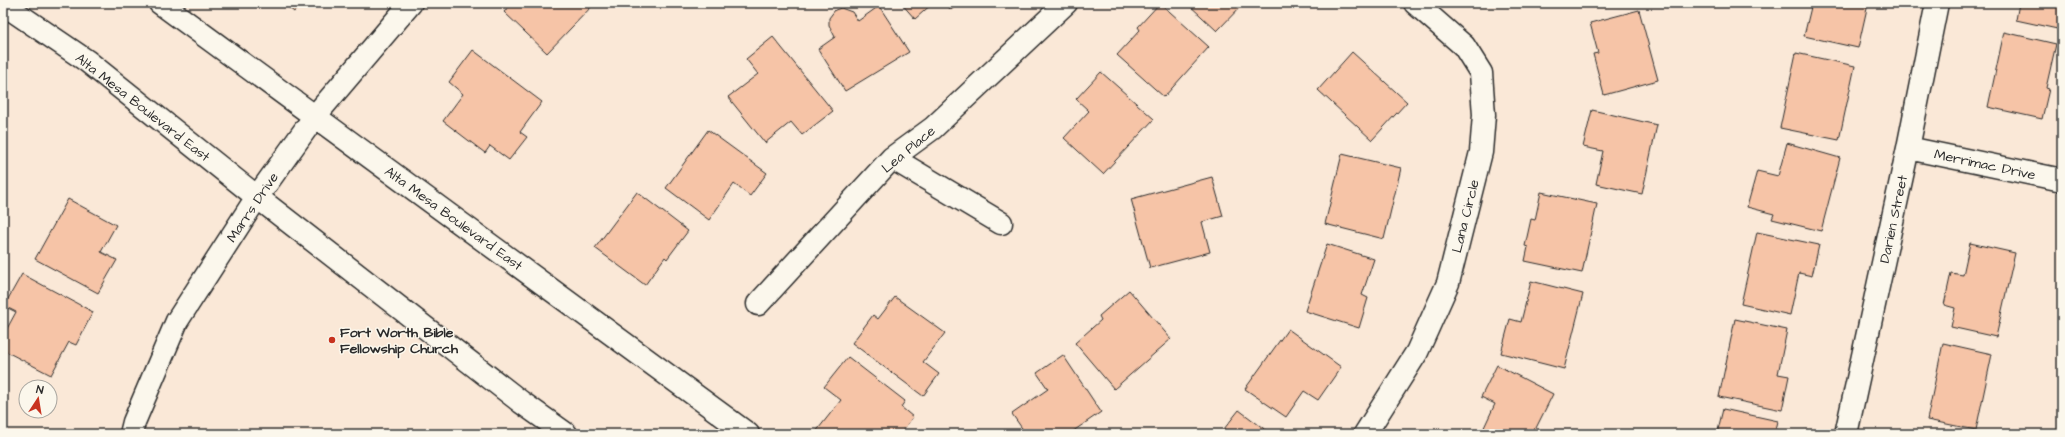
<svg xmlns="http://www.w3.org/2000/svg" width="2065" height="437" viewBox="0 0 2065 437" font-family="'Architects Daughter',sans-serif">
  <style>
    .building { fill: #f6c4a7; stroke: #2b2b2b }
    .lines { fill: none; stroke-linecap: round; stroke-linejoin: round }
    .minor-casing { stroke: #2b2b2b; stroke-width: 25 }
    .minor { stroke: #fbf7ec; stroke-width: 22 }
    .poi-dot { fill: #c8321e; stroke: #fbf7ec; stroke-width: 1.5 }
    .labels { text-anchor: middle; stroke-width: 3; stroke-linejoin: round; paint-order: stroke }
    .street-label { font-size: 14px; fill: #2b2b2b; stroke: #fbf7ec }
    .poi-label { font-size: 14px; font-weight: bold; fill: #2b2b2b; stroke: #fbf7ec; text-anchor: start }
  </style>
  <rect width="100%" height="100%" fill="#fae8d7"/>
  <filter id="ink" filterUnits="userSpaceOnUse"><feTurbulence type="fractalNoise" baseFrequency=".025" numOctaves="2"/><feDisplacementMap in="SourceGraphic" scale="8" xChannelSelector="R" yChannelSelector="G"/><feConvolveMatrix kernelMatrix="1 2 1 2 8 2 1 2 1" color-interpolation-filters="sRGB"/></filter>
  <g filter="url(#ink)">
    <!-- building -->
    <path class="building" d="M283,3H301L294,12Z
      M512,3H595L547,53L504,12Z
      M901,3H933L915,19Z
      M945,3H959L951,10Z
      M1160,3L1209,47L1164,97L1117,55L1140,30L1138,27Z
      M1187,3H1244L1217,31Z
      M1812,3L1868,4L1858,48L1804,36Z
      M2019,3H2062V30L2016,20Z
      M879,6L909,52L845,91L818,49L835,37L829,25V18L835,10L841,8L852,12L858,21Z
      M1639,10L1658,80L1604,95L1593,54L1598,53L1590,23Z
      M2004,32L2056,44L2046,88L2049,89L2042,119L1988,107Z
      M773,37L833,111L802,135L791,122L765,143L728,97L758,74L746,59Z
      M473,50L542,102L520,132L527,137L509,160L490,146L485,153L443,121L463,94L449,82Z
      M1352,52L1407,102L1372,140L1318,90Z
      M1796,53L1855,66L1839,140L1780,128Z
      M1101,72L1154,119L1103,174L1064,138L1089,111L1076,99Z
      M1592,110L1657,125L1642,194L1596,184L1603,151L1583,147Z
      M708,130L767,173L750,196L734,184L709,220L666,188Z
      M1787,143L1840,158L1821,231L1772,219L1774,214L1747,207L1757,171L1778,176Z
      M1342,154L1401,168L1384,239L1325,224Z
      M1212,177L1223,216L1202,222L1210,252L1150,268L1131,199Z
      M637,192L688,231L667,259L665,257L645,285L595,248Z
      M1541,192L1597,204L1582,273L1525,261L1528,247L1525,246L1531,219L1535,220Z
      M68,199L116,225L101,252L117,260L98,293L35,259Z
      M1757,232L1819,245L1812,276L1799,273L1790,315L1741,304Z
      M1970,243L2015,253L1996,337L1951,327L1955,308L1944,305L1951,273L1963,275Z
      M1327,244L1374,259L1362,295L1368,298L1359,328L1305,311Z
      M22,274L93,312L76,345L69,342L51,375L3,350V336L16,312L4,306Z
      M1531,281L1583,294L1564,369L1501,353L1510,319L1521,322Z
      M1129,290L1171,339L1114,389L1075,343L1101,320L1099,316Z
      M895,297L945,333L923,362L939,374L923,396L852,343L873,315L878,319Z
      M1735,319L1787,330L1778,374L1789,376L1782,410L1719,397Z
      M1288,329L1341,367L1318,400L1304,391L1286,417L1245,389Z
      M1943,343L1992,354L1976,430L1927,420Z
      M1063,355L1101,412L1069,434H1026L1012,414L1048,389L1037,373Z
      M848,357L905,401L901,407L913,417L900,434L815,433L841,400L824,387Z
      M1497,365L1553,394L1533,434H1481L1495,404L1481,397Z
      M1723,409L1778,421L1775,434H1717Z
      M1239,410L1271,434H1220Z"/>
    <g class="lines">
      <defs>
        <path id="minor" d="M160,3L748,434
          M3,4L87,61L257,197L521,402L566,434
          M1908,148L2062,180
          M892,158L1001,223
          M758,304L892,158L933,128L1066,3
          M131,434L134,422L177,321L257,197L315,116L411,3
          M1365,434L1417,352L1448,283L1481,152L1484,115L1481,73L1464,46L1415,3
          M1846,434L1908,148L1937,3"/>
      </defs>
      <!-- minor casing -->
      <use href="#minor" class="minor-casing"/>
      <!-- minor -->
      <use href="#minor" class="minor"/>
    </g>
  </g>
  <!-- markers -->
  <circle class="poi-dot" cx="332" cy="340" r="4"/>
  <g class="labels">
    <!-- street labels -->
    <g class="street-label">
      <text transform="translate(143 107) rotate(38)" y="5">Alta Mesa Boulevard East</text>
      <text transform="translate(908 149) rotate(-40)" y="5">Lea Place</text>
      <text transform="translate(1985 164) rotate(12)" y="5">Merrimac Drive</text>
      <text transform="translate(252 207) rotate(-56)" y="5">Marrs Drive</text>
      <text transform="translate(1465 216) rotate(-76)" y="5">Lana Circle</text>
      <text transform="translate(454 218) rotate(36)" y="5">Alta Mesa Boulevard East</text>
      <text transform="translate(1893 219) rotate(-78)" y="5">Darien Street</text>
    </g>
    <!-- poi labels -->
    <g class="poi-label">
      <text x="340" y="337">Fort Worth Bible<tspan x="340" dy="16">Fellowship Church</tspan></text>
    </g>
  </g>
  <!-- margin -->
  <rect width="2065" height="437" fill="none" stroke="#fbf7ec" stroke-width="16"/>
  <rect x="8" y="8" width="2049" height="421" fill="none" stroke="#2b2b2b" stroke-width="1.5" filter="url(#ink)"/>
  <!-- north arrow -->
  <g transform="translate(38 399) rotate(12)"><circle r="19" fill="#fbf7ec" stroke="#a8a59f"/>
  <path d="M0-3L7 15L0 10L-7 15Z" fill="#c8321e"/>
  <text y="-6" font-size="11" font-weight="bold" text-anchor="middle" fill="#2b2b2b">N</text>
  </g>
</svg>
